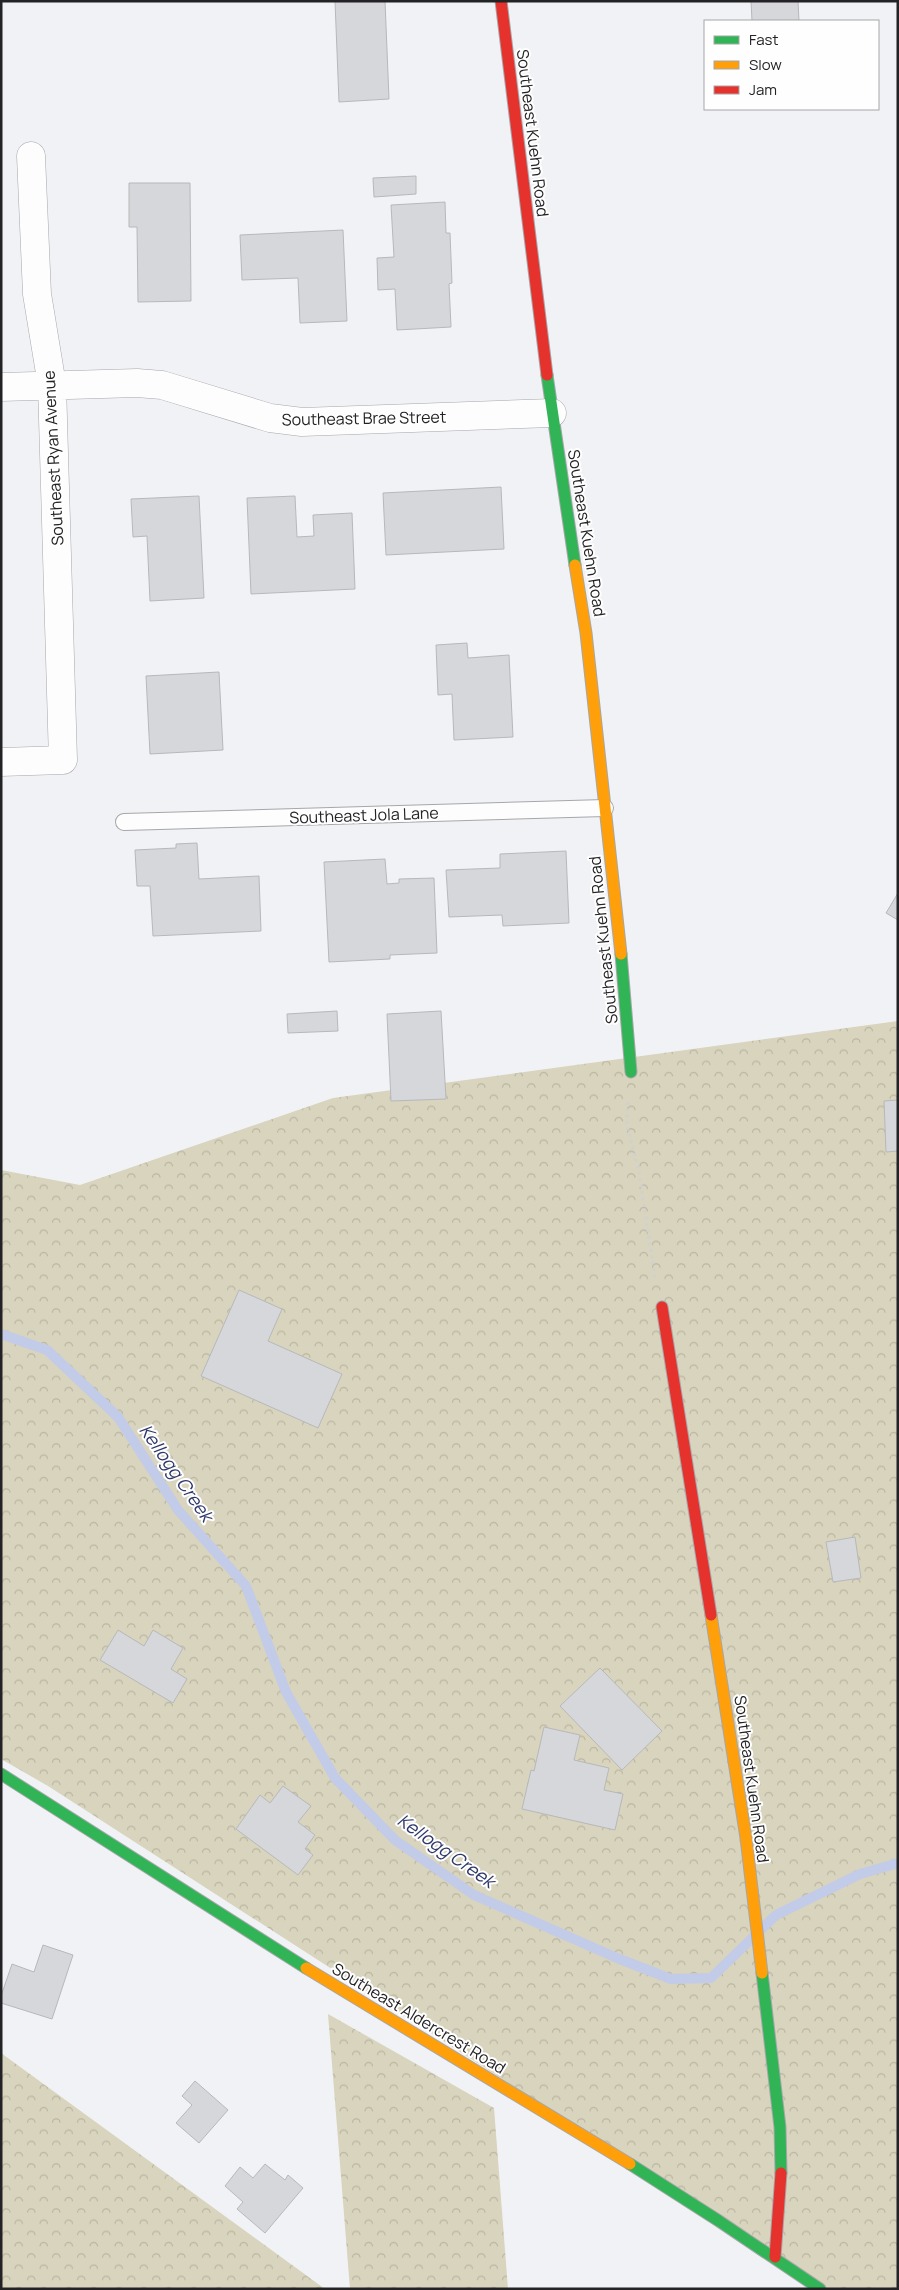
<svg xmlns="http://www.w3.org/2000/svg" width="899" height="2290" viewBox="0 0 899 2290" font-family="Manrope,sans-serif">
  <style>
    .forest { fill: url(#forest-crowns) }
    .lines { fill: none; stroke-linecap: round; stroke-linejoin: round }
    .stream { stroke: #c2cbe8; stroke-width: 10 }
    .building { fill: #d6d7da; stroke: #b7b8ba }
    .lane-casing { stroke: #a6a7aa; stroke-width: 18 }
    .street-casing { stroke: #a6a7aa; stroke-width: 29 }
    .fast-casing { stroke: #a6a7aa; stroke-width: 13 }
    .slow-casing { stroke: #a6a7aa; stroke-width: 13 }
    .jam-casing { stroke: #a6a7aa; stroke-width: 13 }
    .path { stroke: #d0d0d1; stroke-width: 3; stroke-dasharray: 2.5 4; stroke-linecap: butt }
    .lane { stroke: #fdfdfe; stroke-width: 16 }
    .street { stroke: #fdfdfe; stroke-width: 28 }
    .fast { stroke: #30b455; stroke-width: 11 }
    .slow { stroke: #ff9f0a; stroke-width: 11 }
    .jam { stroke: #e5322d; stroke-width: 11 }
    .labels { text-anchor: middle; stroke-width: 4; stroke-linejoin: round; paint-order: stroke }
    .street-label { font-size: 16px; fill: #232326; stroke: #fefefe }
    .water-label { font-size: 18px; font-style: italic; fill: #2e386b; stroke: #fefefe }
  </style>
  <defs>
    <pattern id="forest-crowns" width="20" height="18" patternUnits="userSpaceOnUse" patternTransform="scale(1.25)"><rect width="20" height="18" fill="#d9d4bd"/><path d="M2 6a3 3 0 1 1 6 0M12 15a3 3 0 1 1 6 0" fill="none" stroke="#bab6a2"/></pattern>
  </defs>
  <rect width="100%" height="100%" fill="#f1f2f5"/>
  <!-- forest -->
  <path class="forest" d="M898,1021V2289H828L48,1786L1,1759V1170L80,1185L333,1098Z
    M328,2014L494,2108L508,2289H350Z
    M1,2053L325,2289H1Z"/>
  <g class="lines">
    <!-- stream -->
    <path class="stream" d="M1,1334L47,1350L118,1417L178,1510L246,1586L286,1692L335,1778L395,1840L474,1895L617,1958L671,1979L711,1978L776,1915L860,1874L898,1863"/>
  </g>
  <!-- building -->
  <path class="building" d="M335,1H385L389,99L339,102Z
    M751,1H798L799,21H752Z
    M416,176V194L374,197L373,178Z
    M129,183H190L191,301L138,302L137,227H129Z
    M445,202L446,233H450L452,283L449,284L451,327L397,330L395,289L378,290L377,258L394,257L391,205Z
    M343,230L347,321L300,323L298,278L242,280L240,235Z
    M501,487L504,549L386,555L383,493Z
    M199,496L204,598L150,601L147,536L133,537L131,499Z
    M295,496L297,537L314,536L313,515L352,513L355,589L251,594L247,498Z
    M467,643L468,658L509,655L513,737L454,740L452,694L438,695L436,645Z
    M219,672L223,750L150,754L146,676Z
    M197,843L199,879L259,876L261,931L153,936L150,886H137L135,850L176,848V844Z
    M566,851L569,923L503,926L502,915L449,917L446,870L500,868V854Z
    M385,859L387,884L399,883V879L434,878L437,953L390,955V959L329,962L324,862Z
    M898,893V920L886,913Z
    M337,1011L338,1031L288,1033L287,1014Z
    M441,1011L446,1099L391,1101L387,1014Z
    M898,1100V1151L886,1152L884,1101Z
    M239,1290L282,1309L268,1341L342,1374L318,1428L201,1376Z
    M855,1537L861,1578L833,1582L826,1542Z
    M118,1630L144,1646L153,1630L183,1648L171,1669L187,1679L173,1703L100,1660Z
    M600,1668L662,1731L622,1770L560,1706Z
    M544,1727L580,1735L574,1760L609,1768L604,1790L623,1794L615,1830L522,1809L531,1770L534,1771Z
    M283,1786L311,1806L298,1822L315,1835L305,1849L313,1855L298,1875L236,1829L260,1795L270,1803Z
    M43,1945L73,1955L52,2019L1,2003V1996L12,1964L34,1972Z
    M195,2081L228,2110L199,2143L176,2123L192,2105L182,2096Z
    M265,2164L285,2180L288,2175L303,2188L265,2233L237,2209L243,2202L225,2186L240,2167L253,2178Z"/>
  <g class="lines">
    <defs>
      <path id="lane" d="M124,822L605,808"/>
      <path id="street" d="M1,387L137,383L162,385L270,418L302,422L552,413
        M1,762L63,760L52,385L37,294L31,156"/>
      <path id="fast" d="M547,375L575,565
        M621,954L631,1072
        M1,1774L306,1968
        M762,1973L780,2127L781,2173
        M630,2164L719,2221L820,2289"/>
      <path id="slow" d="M575,565L586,633L621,954
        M711,1615L746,1838L762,1973
        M306,1968L630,2164"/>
      <path id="jam" d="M501,1L547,375
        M662,1307L711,1615
        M775,2257L781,2173"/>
    </defs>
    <!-- lane casing -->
    <use href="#lane" class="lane-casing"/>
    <!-- street casing -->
    <use href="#street" class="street-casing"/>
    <!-- fast casing -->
    <use href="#fast" class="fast-casing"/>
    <!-- slow casing -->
    <use href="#slow" class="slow-casing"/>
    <!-- jam casing -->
    <use href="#jam" class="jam-casing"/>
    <!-- path -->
    <path class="path" d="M628,1102L627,1127L639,1171L655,1278"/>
    <!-- lane -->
    <use href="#lane" class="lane"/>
    <!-- street -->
    <use href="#street" class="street"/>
    <!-- fast -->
    <use href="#fast" class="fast"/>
    <!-- slow -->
    <use href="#slow" class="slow"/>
    <!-- jam -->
    <use href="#jam" class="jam"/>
  </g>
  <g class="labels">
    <!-- street labels -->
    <g class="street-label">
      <text transform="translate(533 133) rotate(83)" y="6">Southeast Kuehn Road</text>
      <text transform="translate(364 418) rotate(-1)" y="6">Southeast Brae Street</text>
      <text transform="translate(53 458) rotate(-93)" y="6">Southeast Ryan Avenue</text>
      <text transform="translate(587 533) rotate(81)" y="6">Southeast Kuehn Road</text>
      <text transform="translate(364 815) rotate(-2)" y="6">Southeast Jola Lane</text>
      <text transform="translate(603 940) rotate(-96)" y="6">Southeast Kuehn Road</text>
      <text transform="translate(752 1779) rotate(82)" y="6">Southeast Kuehn Road</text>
      <text transform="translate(419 2018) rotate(31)" y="6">Southeast Aldercrest Road</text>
    </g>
    <!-- water labels -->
    <g class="water-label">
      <text transform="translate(176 1473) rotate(55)" y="6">Kellogg Creek</text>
      <text transform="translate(446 1851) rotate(35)" y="6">Kellogg Creek</text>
    </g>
  </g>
  <!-- border -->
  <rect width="899" height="2290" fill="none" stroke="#232326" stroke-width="5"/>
  <!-- legend -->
  <rect x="704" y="20" width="175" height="90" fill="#fefefe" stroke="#a6a6a8"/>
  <rect x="714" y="36" width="25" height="8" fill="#30b455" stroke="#a6a6a8"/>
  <text x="749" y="45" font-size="15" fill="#232326">Fast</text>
  <rect x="714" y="61" width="25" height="8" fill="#ff9f0a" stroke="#a6a6a8"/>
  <text x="749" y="70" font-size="15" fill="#232326">Slow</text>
  <rect x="714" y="86" width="25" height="8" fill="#e5322d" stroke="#a6a6a8"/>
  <text x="749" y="95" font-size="15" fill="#232326">Jam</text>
</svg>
